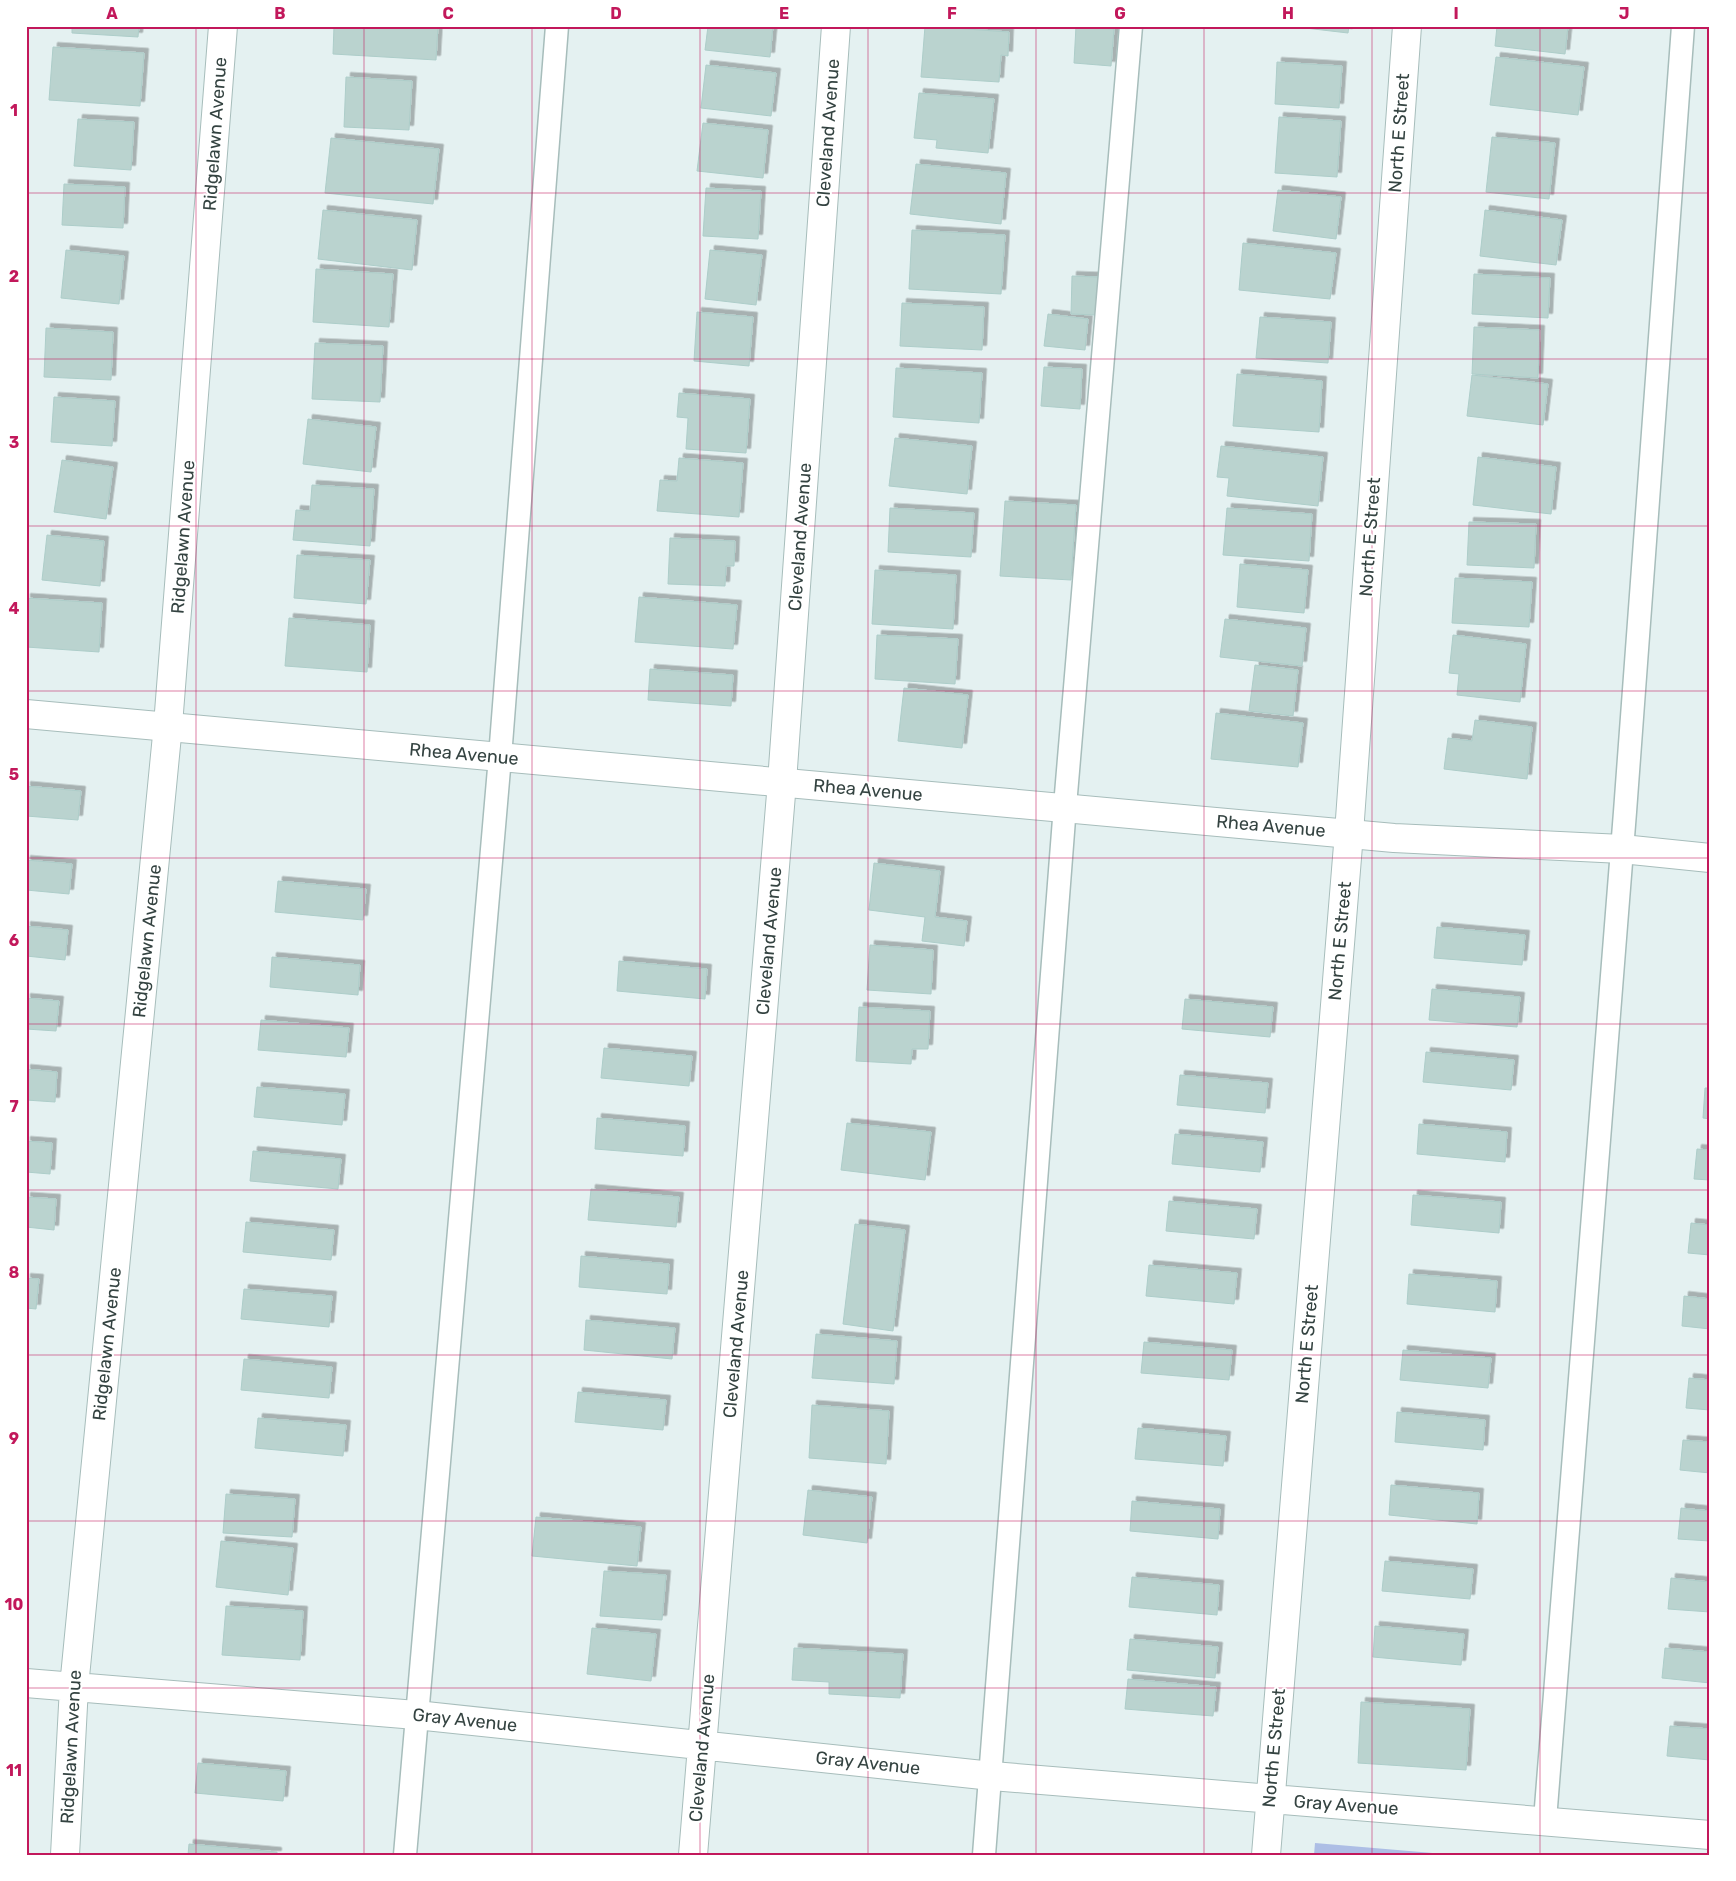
<svg xmlns="http://www.w3.org/2000/svg" width="1736" height="1881" viewBox="0 0 1736 1881" font-family="Rubik,sans-serif">
  <style>
    .green { fill: #adbee5 }
    .building { fill: #bad3cf; stroke: #adcdc9; filter: url(#shadow) }
    .lines { fill: none; stroke-linecap: round; stroke-linejoin: round }
    .service-casing { stroke: #a7bdbb; stroke-width: 25 }
    .minor-casing { stroke: #a7bdbb; stroke-width: 30 }
    .tertiary-casing { stroke: #a7bdbb; stroke-width: 30 }
    .service { stroke: #fff; stroke-width: 22 }
    .minor { stroke: #fff; stroke-width: 28 }
    .tertiary { stroke: #fff; stroke-width: 28 }
    .grid { fill: none; stroke: #c2185b; stroke-width: 1; stroke-opacity: 0.55 }
    .labels { text-anchor: middle; stroke-width: 4; stroke-linejoin: round; paint-order: stroke }
    .street-label { font-size: 18px; fill: #344341; stroke: #fff }
    .neatline { fill: none; stroke: #c2185b; stroke-width: 2 }
    .grid-label { font-size: 16px; text-anchor: middle; font-weight: bold; fill: #c2185b }
  </style>
  <defs>
    <filter id="shadow"><feDropShadow dx="4.5" dy="-4.5" stdDeviation="0" flood-color="#0004"/></filter>
  </defs>
  <rect width="100%" height="100%" fill="#e4f1f1"/>
  <!-- green -->
  <path class="green" d="M1315,1843L1456,1855H1314Z"/>
  <!-- building -->
  <path class="building" d="M72,26H139L138,37L72,33Z
    M334,26H438L436,60L333,54Z
    M708,26H773L770,57L705,50Z
    M925,26L1009,32L1008,56L1001,55L999,82L921,77Z
    M1076,26L1114,29L1111,66L1074,63Z
    M1288,26H1349L1348,33Z
    M1497,26H1568L1565,54L1495,46Z
    M53,47L144,53L140,106L49,100Z
    M1496,57L1584,67L1578,115L1490,105Z
    M1277,62L1342,66L1339,108L1275,104Z
    M706,65L776,73L771,116L701,108Z
    M346,77L412,81L409,130L344,127Z
    M919,93L994,99L988,153L936,148L937,140L914,138Z
    M1279,117L1341,121L1337,177L1275,173Z
    M78,119L134,122L131,170L74,166Z
    M703,123L768,130L763,178L697,171Z
    M1492,137L1555,143L1549,199L1486,192Z
    M331,138L439,149L433,204L325,193Z
    M916,164L1006,173L1001,224L910,214Z
    M64,184L125,187L123,228L62,225Z
    M706,188L761,191L758,239L703,236Z
    M1278,190L1341,197L1336,239L1273,231Z
    M323,210L417,220L412,270L318,259Z
    M1485,210L1562,220L1556,265L1480,256Z
    M912,230L1005,235L1001,294L909,289Z
    M1243,243L1336,253L1330,299L1239,290Z
    M66,250L124,256L119,304L61,298Z
    M710,250L762,255L756,305L705,299Z
    M316,269L393,274L389,327L313,322Z
    M1474,274L1550,278L1548,318L1472,314Z
    M1072,276L1098,277L1096,315L1071,314Z
    M902,303L984,307L982,350L900,346Z
    M697,312L753,317L749,366L694,361Z
    M1048,314L1088,319L1085,350L1044,346Z
    M1260,317L1331,322L1328,363L1256,358Z
    M1474,327L1540,330L1538,378L1472,374Z
    M46,328L113,332L111,380L44,377Z
    M315,343L383,346L380,402L312,399Z
    M1044,367L1082,369L1080,409L1041,406Z
    M896,368L982,373L979,423L893,417Z
    M1237,374L1322,381L1319,432L1233,426Z
    M1472,375L1548,384L1543,425L1467,416Z
    M679,393L750,399L746,453L686,449L688,418L677,417Z
    M54,397L115,401L112,446L51,442Z
    M308,419L376,427L371,472L303,464Z
    M895,438L972,446L967,494L889,486Z
    M1221,446L1323,457L1318,506L1227,496L1229,478L1217,477Z
    M1478,457L1556,467L1551,514L1473,505Z
    M679,458L743,463L739,517L657,511L660,480L677,481Z
    M62,460L113,467L106,519L54,512Z
    M312,485L374,489L370,546L293,540L296,510L310,511Z
    M1005,501L1076,505L1071,580L1000,576Z
    M890,508L974,513L971,557L888,552Z
    M1227,508L1312,514L1309,561L1223,555Z
    M1469,522L1536,524L1534,568L1467,565Z
    M47,535L104,541L100,586L42,580Z
    M670,538L735,541L734,566H726L725,586L668,584Z
    M297,555L370,560L366,604L294,598Z
    M1240,564L1308,570L1304,613L1237,607Z
    M875,570L956,575L953,629L872,624Z
    M1455,578L1532,582L1529,627L1452,623Z
    M639,597L737,605L733,649L635,642Z
    M26,598L102,603L99,652L26,647Z
    M289,618L370,625L367,672L285,666Z
    M1225,619L1306,628L1302,666L1220,657Z
    M877,635L958,639L955,684L875,679Z
    M1453,635L1526,644L1520,702L1457,695L1459,674L1449,673Z
    M1255,665L1298,670L1293,716L1249,711Z
    M650,669L733,675L731,706L648,700Z
    M904,688L968,695L962,748L898,741Z
    M1216,713L1303,723L1298,767L1211,759Z
    M1475,720L1532,727L1527,779L1444,769L1448,738L1472,741Z
    M26,786L81,791L78,820L26,816Z
    M26,860L72,864L69,894L26,890Z
    M874,863L940,871L935,917L967,921L964,946L922,941L925,917L869,910Z
    M278,881L366,889L363,920L275,912Z
    M26,926L68,930L65,960L26,956Z
    M1437,927L1525,935L1522,965L1434,958Z
    M870,945L933,950L931,994L867,990Z
    M272,957L360,965L358,995L270,987Z
    M619,961L707,969L705,999L617,991Z
    M1432,989L1520,997L1517,1027L1429,1020Z
    M26,998L59,1001L56,1031L26,1029Z
    M1185,999L1273,1007L1270,1037L1182,1029Z
    M859,1007L930,1011L928,1049H912L911,1064L856,1061Z
    M261,1020L349,1028L346,1057L258,1050Z
    M604,1048L692,1056L689,1086L601,1078Z
    M1426,1052L1514,1060L1511,1090L1423,1082Z
    M26,1069L57,1072L55,1102L26,1100Z
    M1180,1075L1268,1083L1265,1113L1177,1105Z
    M257,1087L345,1094L342,1125L254,1117Z
    M1705,1088H1710V1119L1703,1118Z
    M597,1118L685,1126L683,1156L595,1149Z
    M847,1123L931,1132L925,1180L841,1170Z
    M1419,1124L1507,1132L1505,1162L1417,1154Z
    M1175,1134L1263,1142L1260,1172L1172,1164Z
    M26,1141L52,1143L50,1174L26,1172Z
    M1697,1149L1710,1150V1180L1694,1179Z
    M253,1151L341,1159L338,1189L250,1181Z
    M591,1189L679,1197L676,1227L588,1220Z
    M1413,1195L1501,1202L1499,1233L1411,1225Z
    M26,1197L56,1199L54,1230L26,1227Z
    M1169,1201L1257,1209L1254,1239L1166,1231Z
    M246,1222L334,1230L331,1260L243,1252Z
    M1691,1223L1710,1225V1255L1688,1253Z
    M855,1224L905,1230L893,1331L843,1324Z
    M581,1256L669,1264L667,1294L579,1287Z
    M1149,1265L1237,1273L1234,1304L1146,1296Z
    M1409,1274L1497,1281L1495,1312L1407,1304Z
    M26,1278L39,1279L36,1309L26,1308Z
    M244,1289L332,1296L329,1327L241,1319Z
    M1684,1296L1710,1299V1329L1682,1326Z
    M586,1320L675,1328L672,1359L584,1350Z
    M816,1334L897,1341L894,1384L812,1378Z
    M1144,1342L1232,1350L1229,1380L1141,1373Z
    M1403,1350L1491,1358L1488,1388L1400,1380Z
    M244,1359L332,1367L329,1398L241,1390Z
    M1689,1378L1710,1380V1410L1686,1408Z
    M578,1392L666,1400L663,1430L575,1422Z
    M812,1405L889,1411L886,1464L809,1458Z
    M1397,1412L1485,1420L1483,1450L1395,1442Z
    M258,1418L346,1425L343,1456L255,1448Z
    M1138,1428L1226,1436L1223,1466L1135,1459Z
    M1683,1440L1710,1442V1473L1680,1470Z
    M1391,1485L1479,1493L1477,1524L1389,1515Z
    M808,1490L872,1497L867,1543L803,1535Z
    M226,1494L295,1499L292,1537L223,1533Z
    M1132,1501L1220,1509L1218,1539L1130,1531Z
    M1681,1508L1710,1511V1541L1678,1539Z
    M536,1517L641,1527L637,1566L532,1556Z
    M221,1541L293,1548L288,1595L216,1587Z
    M1385,1561L1473,1569L1470,1599L1382,1591Z
    M604,1571L666,1575L662,1620L600,1616Z
    M1132,1577L1219,1585L1217,1615L1129,1607Z
    M1671,1578L1710,1582V1612L1668,1609Z
    M226,1606L303,1611L300,1660L222,1655Z
    M1375,1626L1464,1634L1461,1665L1373,1657Z
    M592,1628L656,1634L651,1681L587,1674Z
    M1130,1639L1218,1647L1215,1678L1127,1670Z
    M794,1648L903,1654L900,1698L829,1694V1682L792,1680Z
    M1665,1648L1710,1652V1683L1662,1678Z
    M1128,1679L1216,1687L1213,1716L1125,1709Z
    M1361,1702L1470,1709L1466,1770L1358,1763Z
    M1670,1726L1710,1729V1760L1667,1756Z
    M198,1763L286,1771L283,1801L195,1793Z
    M189,1844L277,1852V1855H188Z"/>
  <g class="lines">
    <defs>
      <path id="service" d="M1545,1820L1625,812L1683,26
        M405,1855L500,757L557,26
        M984,1855L1065,806L1131,26"/>
      <path id="minor" d="M26,1683L416,1715L992,1776L1710,1835
        M65,1855L74,1687L168,725L223,26
        M693,1855L782,782L836,26
        M1266,1855L1349,833L1407,26"/>
      <path id="tertiary" d="M26,714L1394,838L1622,849L1710,858"/>
    </defs>
    <!-- service casing -->
    <use href="#service" class="service-casing"/>
    <!-- minor casing -->
    <use href="#minor" class="minor-casing"/>
    <!-- tertiary casing -->
    <use href="#tertiary" class="tertiary-casing"/>
    <!-- service -->
    <use href="#service" class="service"/>
    <!-- minor -->
    <use href="#minor" class="minor"/>
    <!-- tertiary -->
    <use href="#tertiary" class="tertiary"/>
  </g>
  <!-- grid -->
  <path class="grid" d="M196,26V1855M364,26V1855M532,26V1855M700,26V1855M868,26V1855M1036,26V1855M1204,26V1855M1372,26V1855M1540,26V1855M26,193H1710M26,359H1710M26,526H1710M26,691H1710M26,858H1710M26,1024H1710M26,1190H1710M26,1355H1710M26,1521H1710M26,1688H1710"/>
  <g class="labels">
    <!-- street labels -->
    <g class="street-label">
      <text transform="translate(828 133) rotate(-86)" y="6">Cleveland Avenue</text>
      <text transform="translate(1399 133) rotate(-86)" y="6">North E Street</text>
      <text transform="translate(215 134) rotate(-86)" y="6">Ridgelawn Avenue</text>
      <text transform="translate(183 537) rotate(-86)" y="6">Ridgelawn Avenue</text>
      <text transform="translate(800 537) rotate(-86)" y="6">Cleveland Avenue</text>
      <text transform="translate(1370 537) rotate(-86)" y="6">North E Street</text>
      <text transform="translate(464 754) rotate(5)" y="6">Rhea Avenue</text>
      <text transform="translate(868 790) rotate(5)" y="6">Rhea Avenue</text>
      <text transform="translate(1271 826) rotate(5)" y="6">Rhea Avenue</text>
      <text transform="translate(147 941) rotate(-84)" y="6">Ridgelawn Avenue</text>
      <text transform="translate(769 941) rotate(-85)" y="6">Cleveland Avenue</text>
      <text transform="translate(1340 941) rotate(-85)" y="6">North E Street</text>
      <text transform="translate(107 1344) rotate(-84)" y="6">Ridgelawn Avenue</text>
      <text transform="translate(736 1344) rotate(-85)" y="6">Cleveland Avenue</text>
      <text transform="translate(1307 1344) rotate(-85)" y="6">North E Street</text>
      <text transform="translate(465 1720) rotate(6)" y="6">Gray Avenue</text>
      <text transform="translate(71 1747) rotate(-87)" y="6">Ridgelawn Avenue</text>
      <text transform="translate(702 1748) rotate(-85)" y="6">Cleveland Avenue</text>
      <text transform="translate(1274 1748) rotate(-85)" y="6">North E Street</text>
      <text transform="translate(868 1763) rotate(6)" y="6">Gray Avenue</text>
      <text transform="translate(1346 1805) rotate(4)" y="6">Gray Avenue</text>
    </g>
  </g>
  <!-- border -->
  <rect width="1736" height="1881" fill="none" stroke="#ffffff" stroke-width="55"/>
  <rect x="28" y="28" width="1680" height="1826" class="neatline"/>
  <g class="grid-label">
    <text x="112" y="19">A</text>
    <text x="280" y="19">B</text>
    <text x="448" y="19">C</text>
    <text x="616" y="19">D</text>
    <text x="784" y="19">E</text>
    <text x="952" y="19">F</text>
    <text x="1120" y="19">G</text>
    <text x="1288" y="19">H</text>
    <text x="1456" y="19">I</text>
    <text x="1624" y="19">J</text>
    <text x="14" y="116">1</text>
    <text x="14" y="282">2</text>
    <text x="14" y="448">3</text>
    <text x="14" y="614">4</text>
    <text x="14" y="780">5</text>
    <text x="14" y="946">6</text>
    <text x="14" y="1112">7</text>
    <text x="14" y="1278">8</text>
    <text x="14" y="1444">9</text>
    <text x="14" y="1610">10</text>
    <text x="14" y="1776">11</text>
  </g>
</svg>
